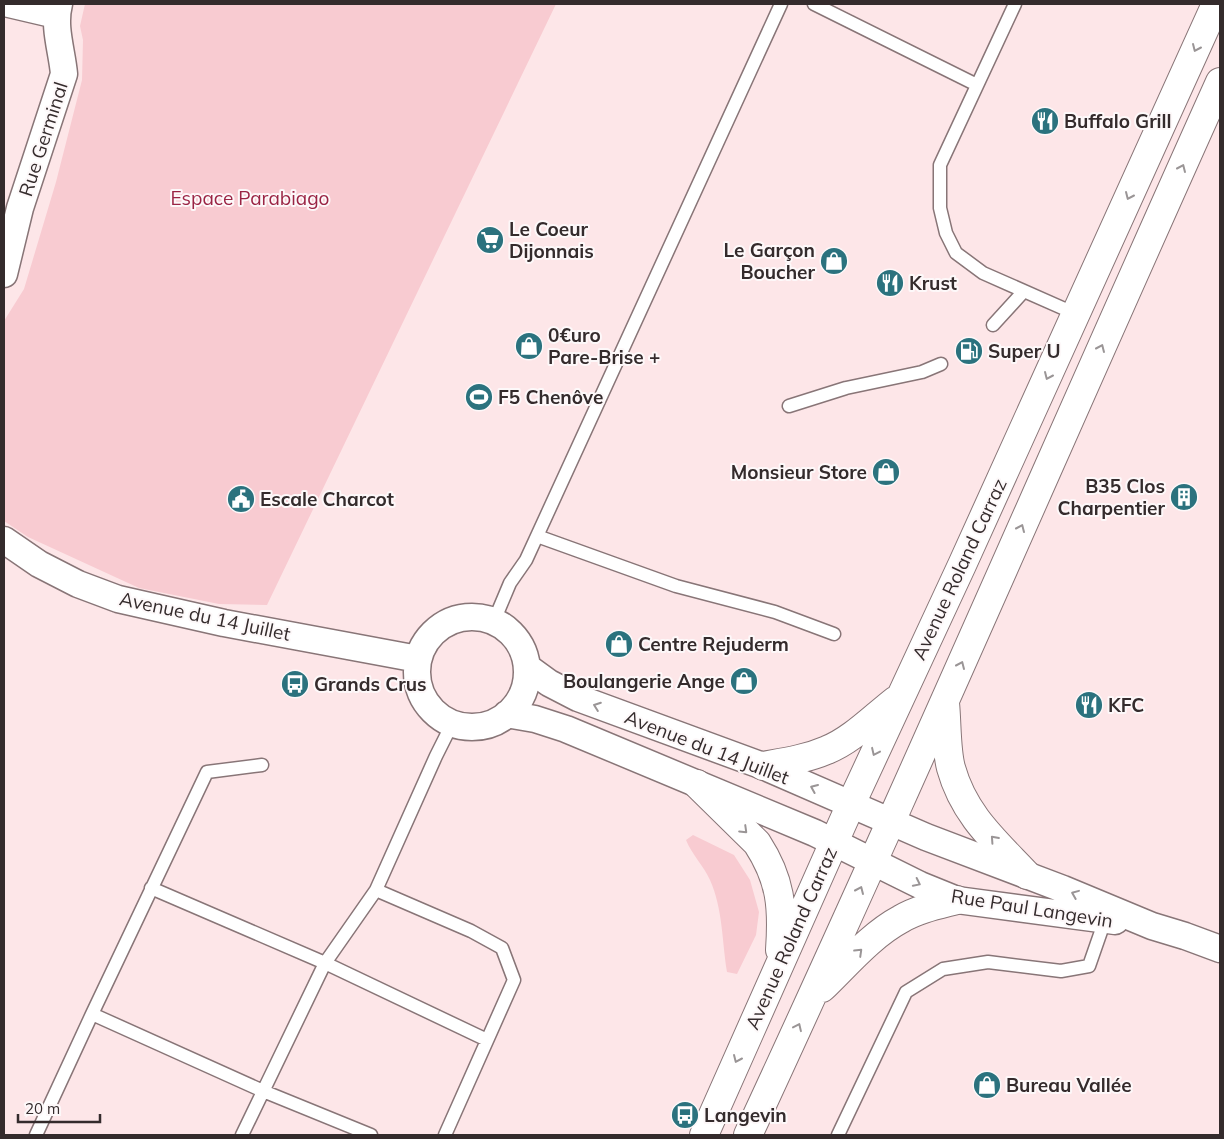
<svg xmlns="http://www.w3.org/2000/svg" width="1224" height="1139" viewBox="0 0 1224 1139" font-family="Mulish,sans-serif">
  <style>
    .green { fill: #f8cbd1 }
    .lines { fill: none; stroke-linecap: round; stroke-linejoin: round }
    .lane-casing { stroke: #887577; stroke-width: 15 }
    .street-casing { stroke: #887577; stroke-width: 29 }
    .primary-casing { stroke: #887577; stroke-width: 30 }
    .lane { stroke: #fff; stroke-width: 12 }
    .street { stroke: #fff; stroke-width: 26 }
    .primary { stroke: #fff; stroke-width: 28 }
    .oneway { stroke: #9a9596 }
    .labels { text-anchor: middle; stroke-width: 4; stroke-linejoin: round; paint-order: stroke }
    .poi-label { font-size: 19px; font-weight: bold; fill: #342b2c; stroke: #fdf8f9; text-anchor: start }
    .street-label { font-size: 19px; fill: #342b2c; stroke: #fdf8f9 }
    .park-label { font-size: 19px; fill: #9a2444; stroke: #fdf8f9 }
  </style>
  <rect width="100%" height="100%" fill="#fde6e8"/>
  <!-- green -->
  <path class="green" d="M85,4H556L267,605L219,604L139,588L28,537L4,521V321L24,289L56,182L82,80L83,40L80,26Z
    M693,835L734,855L750,880L759,912L756,935L737,974L727,972C722,942 723,909 710,880C704,866 692,855 686,840Z"/>
  <g class="lines">
    <defs>
      <path id="lane" d="M814,4L977,85
        M1015,4L940,165V208L946,233L956,253L983,273L1076,314
        M993,325L1024,291
        M789,406L846,388L922,372L941,364
        M537,536L676,586L775,612L834,634
        M494,621L510,583L526,560L781,4
        M151,888L325,963L487,1040
        M376,890L471,931L502,948L514,980L445,1135
        M92,1014L263,1091L371,1135
        M36,1135L92,1014L207,772L262,765
        M242,1135L325,963L376,890L436,756L452,724
        M838,1135L906,992L943,969L988,962L1061,971L1089,966L1105,920"/>
      <path id="street" d="M9,4L56,15
        M4,274L20,208L64,74C62,51 53,27 59,4
        M4,540L39,564L78,584L118,599L224,623L418,659
        M417 672a55 55 0 1 1 110 0a55 55 0 1 1-110 0Z
        M527,667L549,683L578,698L763,766L926,837L1063,889L1152,926L1185,936L1220,949
        M507,714L535,719L566,729L815,833L920,885L957,900L1115,921"/>
      <path id="primary" d="M945,703C947,722 946,750 951,768C964,815 995,841 1027,875
        M763,766C785,762 806,759 827,750C852,740 874,717 896,700
        M697,784L757,843C781,880 783,907 780,950
        M822,988C846,965 871,935 901,919C918,909 938,905 957,900
        M704,1135L851,804L962,565L1216,4
        M748,1135C910,786 1062,433 1220,82"/>
    </defs>
    <!-- lane casing -->
    <use href="#lane" class="lane-casing"/>
    <!-- street casing -->
    <use href="#street" class="street-casing"/>
    <!-- primary casing -->
    <use href="#primary" class="primary-casing"/>
    <!-- lane -->
    <use href="#lane" class="lane"/>
    <!-- street -->
    <use href="#street" class="street"/>
    <!-- primary -->
    <use href="#primary" class="primary"/>
  </g>
  <!-- one-way arrows -->
  <defs><path id="oneway-chevron" d="M-2-3.5L2.5 0L-2 3.5" fill="none" stroke-width="1.6" stroke-linecap="round" stroke-linejoin="round" transform="scale(1.25)"/></defs>
  <g class="oneway">
    <use href="#oneway-chevron" transform="translate(1196 48) rotate(114)"/>
    <use href="#oneway-chevron" transform="translate(1182 168) rotate(-66)"/>
    <use href="#oneway-chevron" transform="translate(1129 196) rotate(114)"/>
    <use href="#oneway-chevron" transform="translate(1101 348) rotate(-66)"/>
    <use href="#oneway-chevron" transform="translate(1048 376) rotate(114)"/>
    <use href="#oneway-chevron" transform="translate(1021 528) rotate(-66)"/>
    <use href="#oneway-chevron" transform="translate(961 665) rotate(-66)"/>
    <use href="#oneway-chevron" transform="translate(597 706) rotate(-160)"/>
    <use href="#oneway-chevron" transform="translate(875 752) rotate(115)"/>
    <use href="#oneway-chevron" transform="translate(814 788) rotate(-157)"/>
    <use href="#oneway-chevron" transform="translate(744 830) rotate(44)"/>
    <use href="#oneway-chevron" transform="translate(994 839) rotate(-132)"/>
    <use href="#oneway-chevron" transform="translate(917 883) rotate(26)"/>
    <use href="#oneway-chevron" transform="translate(860 890) rotate(-66)"/>
    <use href="#oneway-chevron" transform="translate(1075 894) rotate(-158)"/>
    <use href="#oneway-chevron" transform="translate(859 952) rotate(-44)"/>
    <use href="#oneway-chevron" transform="translate(798 1027) rotate(-65)"/>
    <use href="#oneway-chevron" transform="translate(737 1059) rotate(114)"/>
  </g>
  <!-- icons -->
  <defs>
    <symbol id="restaurant-disc" viewBox="-11 -11 22 22"><circle r="9.5" fill="#2b727e" stroke="#fdf8f9"/><path d="M-5-6h1v4h1v-4h1v4h1v-4h1v5L-1.5 .5V6h-2V.5L-5-1ZM5-6V6H3V1.5H1.5Q1.5-4 5-6Z" fill="#fff"/></symbol>
    <symbol id="supermarket-disc" viewBox="-11 -11 22 22"><circle r="9.5" fill="#2b727e" stroke="#fdf8f9"/><path d="M-6-5.5h2.5l.6 2H6L4.5 2H-2.5L-4.4-4H-6ZM-1.5 3.2a1.3 1.3 0 1 0 .1 0ZM3 3.2a1.3 1.3 0 1 0 .1 0Z" fill="#fff"/></symbol>
    <symbol id="shop-disc" viewBox="-11 -11 22 22"><circle r="9.5" fill="#2b727e" stroke="#fdf8f9"/><path d="M-5-2.5h2.3a2.7 3.5 0 0 1 5.4 0H5L5.5 6h-11ZM-1.5-2.5h3a1.5 2.3 0 0 0-3 0Z" fill="#fff"/></symbol>
    <symbol id="fuel-disc" viewBox="-11 -11 22 22"><circle r="9.5" fill="#2b727e" stroke="#fdf8f9"/><path d="M-5.5-6h7V0h2V4h1.3V-2.5L3-4.5l.8-.8L6-3V5H2.5V1h-1V6h-7ZM-4.2-4.7v3.2H.2V-4.7Z" fill="#fff"/></symbol>
    <symbol id="stadium-disc" viewBox="-11 -11 22 22"><circle r="9.5" fill="#2b727e" stroke="#fdf8f9"/><path d="M0-5a6.5 5 0 1 0 0 10a6.5 5 0 1 0 0-10ZM-3.5-1.8h7v3.6h-7Z" fill="#fff"/></symbol>
    <symbol id="building-disc" viewBox="-11 -11 22 22"><circle r="9.5" fill="#2b727e" stroke="#fdf8f9"/><path d="M-4-6H4V6H1V3H-1V6H-4ZM-2.5-4.3h1.7v1.8h-1.7ZM.8-4.3h1.7v1.8H.8ZM-2.5-1h1.7V.8h-1.7ZM.8-1h1.7V.8H.8Z" fill="#fff"/></symbol>
    <symbol id="civic-disc" viewBox="-11 -11 22 22"><circle r="9.5" fill="#2b727e" stroke="#fdf8f9"/><path d="M-.6-6.5H3V-4.5H.6V-3L4-1V1h2V6H-6V1h2V-1L-.6-3ZM-1.2 2.5V6h2.4V2.5Z" fill="#fff"/></symbol>
    <symbol id="bus-disc" viewBox="-11 -11 22 22"><circle r="9.5" fill="#2b727e" stroke="#fdf8f9"/><path d="M-5-6H5V4H4V6H2V4H-2V6H-4V4H-5ZM-3.5-4V0h7V-4ZM-3.5 1.2v1.5H-2V1.2ZM2 1.2v1.5H3.5V1.2Z" fill="#fff"/></symbol>
  </defs>
  <g fill-rule="evenodd">
    <use href="#restaurant-disc" x="1029" y="105" width="32" height="32"/>
    <use href="#supermarket-disc" x="474" y="224" width="32" height="32"/>
    <use href="#shop-disc" x="818" y="245" width="32" height="32"/>
    <use href="#restaurant-disc" x="874" y="267" width="32" height="32"/>
    <use href="#shop-disc" x="513" y="330" width="32" height="32"/>
    <use href="#fuel-disc" x="953" y="335" width="32" height="32"/>
    <use href="#stadium-disc" x="463" y="381" width="32" height="32"/>
    <use href="#shop-disc" x="870" y="456" width="32" height="32"/>
    <use href="#building-disc" x="1168" y="481" width="32" height="32"/>
    <use href="#civic-disc" x="225" y="483" width="32" height="32"/>
    <use href="#shop-disc" x="603" y="628" width="32" height="32"/>
    <use href="#shop-disc" x="728" y="665" width="32" height="32"/>
    <use href="#bus-disc" x="279" y="668" width="32" height="32"/>
    <use href="#restaurant-disc" x="1073" y="689" width="32" height="32"/>
    <use href="#shop-disc" x="971" y="1069" width="32" height="32"/>
    <use href="#bus-disc" x="669" y="1099" width="32" height="32"/>
  </g>
  <g class="labels">
    <!-- poi labels -->
    <g class="poi-label">
      <text x="1064" y="128">Buffalo Grill</text>
      <text x="509" y="236">Le Coeur<tspan x="509" dy="22">Dijonnais</tspan></text>
      <text x="815" y="257" text-anchor="end">Le Garçon<tspan x="815" dy="22">Boucher</tspan></text>
      <text x="909" y="290">Krust</text>
      <text x="548" y="342">0€uro<tspan x="548" dy="22">Pare-Brise +</tspan></text>
      <text x="988" y="358">Super U</text>
      <text x="498" y="404">F5 Chenôve</text>
      <text x="867" y="479" text-anchor="end">Monsieur Store</text>
      <text x="1165" y="493" text-anchor="end">B35 Clos<tspan x="1165" dy="22">Charpentier</tspan></text>
      <text x="260" y="506">Escale Charcot</text>
      <text x="638" y="651">Centre Rejuderm</text>
      <text x="725" y="688" text-anchor="end">Boulangerie Ange</text>
      <text x="314" y="691">Grands Crus</text>
      <text x="1108" y="712">KFC</text>
      <text x="1006" y="1092">Bureau Vallée</text>
      <text x="704" y="1122">Langevin</text>
    </g>
    <!-- street labels -->
    <g class="street-label">
      <text transform="translate(43 139) rotate(-72)" y="7">Rue Germinal</text>
      <text transform="translate(959 569) rotate(-65)" y="7">Avenue Roland Carraz</text>
      <text transform="translate(205 616) rotate(12)" y="7">Avenue du 14 Juillet</text>
      <text transform="translate(707 747) rotate(21)" y="7">Avenue du 14 Juillet</text>
      <text transform="translate(1032 908) rotate(9)" y="7">Rue Paul Langevin</text>
      <text transform="translate(791 938) rotate(-66)" y="7">Avenue Roland Carraz</text>
    </g>
    <!-- park labels -->
    <g class="park-label">
      <text x="250" y="205">Espace Parabiago</text>
    </g>
  </g>
  <!-- border -->
  <rect width="1224" height="1139" fill="none" stroke="#342b2c" stroke-width="10"/>
  <!-- scale -->
  <path d="M18 1114v8h82v-8" fill="none" stroke="#342b2c" stroke-width="2.5"/>
  <text x="25" y="1114" font-size="15" fill="#342b2c" stroke="#fdf8f9" stroke-width="4" paint-order="stroke">20 m</text>
</svg>
